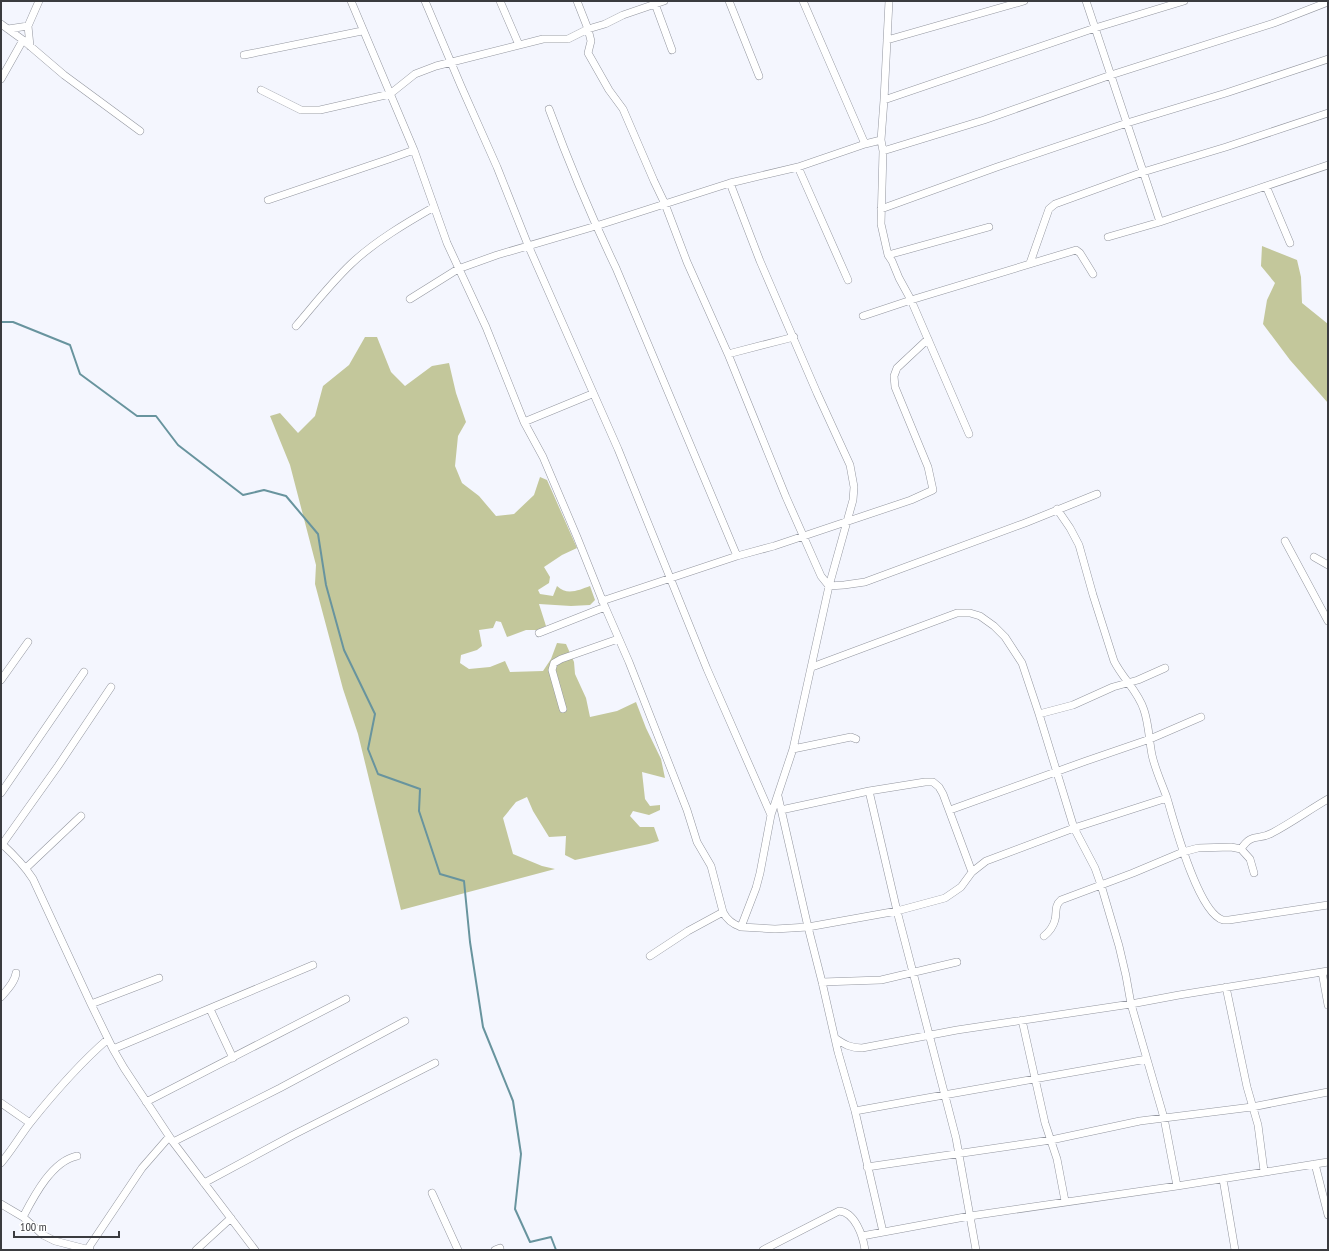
<svg xmlns="http://www.w3.org/2000/svg" width="1329" height="1251" viewBox="0 0 1329 1251" font-family="'PT Sans Narrow',sans-serif">
  <style>
    .green { fill: #c3c79b }
    .lines { fill: none; stroke-linecap: round; stroke-linejoin: round }
    .stream { stroke: #68949e; stroke-width: 2 }
    .minor-casing { stroke: #93969f; stroke-width: 8 }
    .minor { stroke: #fff; stroke-width: 7 }
  </style>
  <rect width="100%" height="100%" fill="#f4f6fe"/>
  <!-- green -->
  <path class="green" d="M1262,246L1297,260L1301,277L1302,303L1328,324V403L1290,360L1263,324L1267,300L1275,283L1261,266Z
    M365,337H377L391,372L405,386L432,366L449,363L456,393L466,422L458,436L455,466L462,483L479,496L496,516L514,514L534,495L540,477L547,480L577,548L562,555L544,567L550,577L549,583L538,590L540,594L553,596L557,586C567,596 579,590 590,586L595,600L590,605L571,606L539,604L546,626L537,630H526L507,637L501,622L496,621L493,628L479,630L482,646L477,650L461,655L460,663L469,669L490,667L505,661L510,672L543,671L551,659L557,643L566,644L574,662L575,674L586,698L590,717L617,711L636,702L646,728L661,759L665,778L642,772L645,799L650,806L660,805V810L649,815L633,811L630,816L640,827H654L659,841L649,844L575,860L565,855L566,836L549,837L533,811L527,797L516,802L503,818L513,854L542,866L555,869L401,910L358,734L343,689L315,584L316,565L290,465L270,416L280,413L298,433L315,416L323,386L349,365Z"/>
  <g class="lines">
    <!-- stream -->
    <path class="stream" d="M1,322H13L70,345L80,374L137,416H156L178,445L243,495L264,490L286,496L318,534L326,585L344,650L375,714L368,749L378,774L420,789L419,811L440,874L464,881L470,942L483,1027L513,1101L521,1154L515,1209L530,1242L551,1237L556,1250"/>
    <defs>
      <path id="minor" d="M351,1L414,150L447,243L486,327L524,422L543,457L577,537L605,607L629,662L687,810L697,842L711,866L723,912C727,920 732,924 741,927L756,888L760,873L771,815L793,749L829,586L853,500L854,487L850,465L817,393L760,261L730,183
        M425,1L461,86L497,167L528,245L618,449L707,669L771,815
        M500,1L519,45
        M577,1L588,29L591,41L588,53L609,90L623,109L654,181L665,204L687,262L728,354L786,497L821,576L829,586L844,585L865,582L1025,523L1097,494
        M654,1L672,50
        M729,1L759,76
        M803,1L865,144
        M889,1L884,100L881,140L883,151L881,224L888,255L892,261L899,278L911,300L969,434
        M1086,1L1160,222
        M1,24L23,40L64,75L140,131
        M8,29L28,26
        M887,40L1024,1
        M30,46L28,26L39,1
        M244,55L362,31
        M1,79L23,40
        M261,90L301,110H320L390,94L415,74L436,66L543,39H568L588,29L605,24L623,15L664,1
        M884,100L1095,28L1184,1
        M549,109C569,163 591,216 616,268L737,556
        M883,151L984,120L1111,75L1274,23L1328,2
        M798,167L848,280
        M1266,186L1290,243
        M268,200L389,159L414,150
        M881,209L997,167L1127,123L1226,93L1328,59
        M1108,237L1160,222L1328,165
        M888,255L989,227
        M1030,263L1049,209L1055,204L1143,172L1226,147L1328,113
        M410,299L458,269L497,255L596,226L730,183L798,167L865,144L881,140
        M863,316L911,300L1076,250L1080,253L1093,274
        M296,326C314,305 331,283 351,264C374,242 406,223 434,207
        M728,354L794,337
        M524,422L592,394
        M1057,509L1070,528L1079,545L1093,595L1114,661C1123,679 1138,691 1144,710C1149,725 1149,740 1152,755C1155,769 1162,784 1167,798C1174,822 1198,913 1223,920C1225,920 1227,920 1229,920L1328,905
        M1285,541L1328,621
        M1314,557L1328,565
        M602,601L737,556L774,546L911,500L933,490L928,467L895,387L894,376L897,368L928,339
        M539,633L605,607
        M812,667L957,613H970L980,616L994,626L1005,637L1022,663L1039,714L1074,828L1095,868L1101,885L1119,946L1126,976L1131,1004L1164,1118L1177,1186
        M1,680L28,642
        M563,709L552,670L554,663L561,659L618,639
        M1039,714L1073,705L1113,687L1138,680L1165,668
        M793,749L851,737L856,739
        M869,791L897,911L956,1138L976,1250
        M1,793L84,672
        M778,796L808,927L822,982L838,1052L855,1111L883,1232
        M781,810L869,791L925,782H933L939,787L943,794L972,872
        M950,810L1086,761L1150,739L1201,717
        M1,843C13,854 24,865 33,879L91,1004L113,1049L124,1068L173,1142L255,1250
        M1,846L58,766L111,687
        M1241,849C1252,832 1258,841 1272,833C1291,823 1309,810 1328,799
        M26,868L81,816
        M741,927L775,929L808,927L897,911L945,898L961,887L972,872L986,861L1074,828L1167,798
        M1044,936C1049,932 1053,927 1055,920C1057,912 1054,906 1061,900L1133,873L1183,852L1198,848L1231,847L1241,849L1250,859L1254,873
        M650,956L688,931L723,912
        M1322,972L1328,1005
        M822,982L881,980L957,962
        M1226,987L1247,1087L1258,1125L1264,1171
        M1,997C7,990 15,982 16,973
        M91,1004L159,978
        M210,1009L233,1058
        M1022,1020L1045,1123L1057,1159L1065,1201
        M835,1038C845,1045 851,1048 862,1048L957,1030L1131,1004L1179,995L1328,971
        M113,1049L313,965
        M146,1102L346,999
        M1,1103L30,1123
        M855,1111C952,1093 1049,1077 1147,1059
        M173,1142L280,1088L405,1021
        M1,1163C12,1150 20,1136 30,1123C54,1093 79,1064 108,1039
        M1315,1164L1328,1215
        M867,1167L1051,1140L1140,1121L1252,1107L1328,1092
        M1223,1179L1235,1250
        M204,1183L293,1135L435,1063
        M432,1193L458,1250
        M1,1204L23,1217L43,1235L55,1241L90,1250
        M23,1217C34,1196 52,1161 77,1156
        M862,1236L970,1216L1177,1186L1328,1162
        M87,1250L142,1168L169,1137
        M196,1250L231,1218
        M495,1250L500,1248
        M763,1250L839,1211C855,1212 863,1236 865,1250"/>
    </defs>
    <!-- minor casing -->
    <use href="#minor" class="minor-casing"/>
    <!-- minor -->
    <use href="#minor" class="minor"/>
  </g>
  <!-- border -->
  <rect width="1329" height="1251" fill="none" stroke="#3a3b3f" stroke-width="4"/>
  <!-- scale -->
  <path d="M14 1231v6h105v-6" fill="none" stroke="#3a3b3f" stroke-width="2"/>
  <text x="20" y="1231" font-size="12" fill="#3a3b3f" stroke="#ffffff" stroke-width="3" paint-order="stroke">100 m</text>
</svg>
